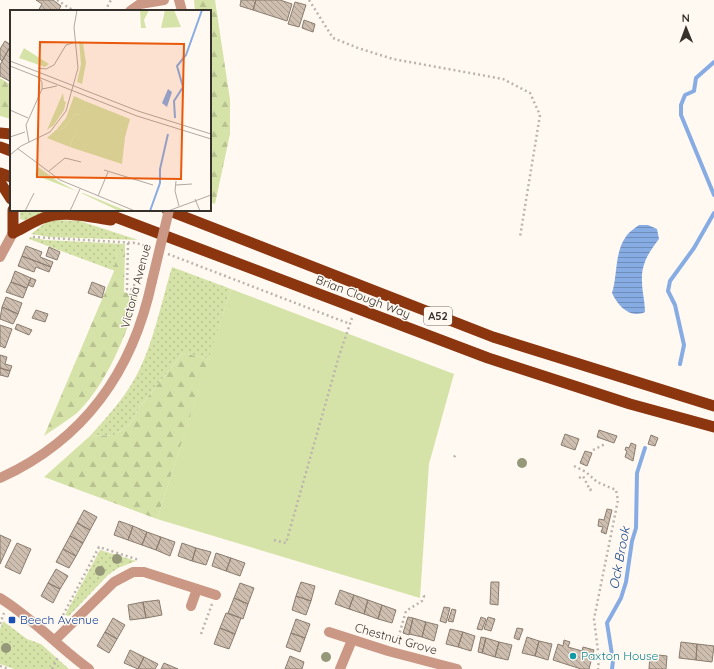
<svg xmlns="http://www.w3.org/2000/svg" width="714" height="669" viewBox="0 0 714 669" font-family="Quicksand,sans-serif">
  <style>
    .grass { fill: url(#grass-dots) }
    .forest { fill: url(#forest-firs) }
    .green { fill: #d6e3a8 }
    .water { fill: url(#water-rules) }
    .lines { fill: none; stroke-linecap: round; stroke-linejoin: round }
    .stream { stroke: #87ace4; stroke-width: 4 }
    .building { fill: url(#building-back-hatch); stroke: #8a7c6e }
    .path { stroke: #bab4ad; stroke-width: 2.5; stroke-dasharray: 2 3; stroke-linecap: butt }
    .minor { stroke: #cb9885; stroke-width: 10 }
    .tertiary { stroke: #cb9885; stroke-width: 10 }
    .trunk { stroke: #8c3610; stroke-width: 11 }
    .tertiary-bridge { stroke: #cb9885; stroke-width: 10 }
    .tree { fill: #96987a }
    .transit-dot { fill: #1a4fb4; stroke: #fff9f2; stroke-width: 1.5 }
    .culture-dot { fill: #0f9aa8; stroke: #fff9f2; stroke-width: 1.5 }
    .labels { text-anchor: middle; stroke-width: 3; stroke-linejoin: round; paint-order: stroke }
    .shield { fill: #fff9f2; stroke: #736d67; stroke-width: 1 }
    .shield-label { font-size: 11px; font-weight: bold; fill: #37312b }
    .street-label { font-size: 12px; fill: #37312b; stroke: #fff9f2 }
    .transit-label { font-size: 12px; fill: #164399; stroke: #fff9f2; text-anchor: start }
    .culture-label { font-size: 12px; fill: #0d838f; stroke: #fff9f2; text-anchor: start }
    .water-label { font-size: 13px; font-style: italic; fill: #1b478a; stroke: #fff9f2 }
    .inset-river { fill: none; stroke: #87ace4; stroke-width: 2 }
    .inset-road { fill: none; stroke: #afa9a2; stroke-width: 1 }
    .view { fill: #e8590c; fill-opacity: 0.15; stroke: #e8590c; stroke-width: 2 }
    .inset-edge { fill: none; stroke: #37312b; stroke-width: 2 }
  </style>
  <defs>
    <pattern id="grass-dots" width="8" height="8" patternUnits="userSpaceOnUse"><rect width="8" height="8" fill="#d6e3a8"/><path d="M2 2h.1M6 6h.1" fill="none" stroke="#b8c391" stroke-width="1.8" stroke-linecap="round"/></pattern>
    <pattern id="forest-firs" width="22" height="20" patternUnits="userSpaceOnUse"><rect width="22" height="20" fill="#d6e3a8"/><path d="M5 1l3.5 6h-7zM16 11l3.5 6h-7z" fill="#b8c391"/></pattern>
    <pattern id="water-rules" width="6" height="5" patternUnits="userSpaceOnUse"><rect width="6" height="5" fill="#87ace4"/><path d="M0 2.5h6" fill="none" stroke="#6f8db9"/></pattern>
    <pattern id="building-back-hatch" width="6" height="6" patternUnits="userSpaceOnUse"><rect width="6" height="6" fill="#cdbeaf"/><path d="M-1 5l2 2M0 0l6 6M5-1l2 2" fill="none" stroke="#a79b8f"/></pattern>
  </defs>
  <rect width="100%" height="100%" fill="#fff9f2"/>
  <!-- grass -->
  <path class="grass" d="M20,210H62L27,221L20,219Z
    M54,220L80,221L138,240L50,237L31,234L45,223Z
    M30,237L45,240L125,244V251H117L115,271L29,239Z
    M172,267L231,289L209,359L183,353L142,404L128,426L114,435L90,436C106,418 123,400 135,378C153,346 161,303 172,267Z
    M100,550L136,561L118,568L108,575L69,616L65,615Z
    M3,621L27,639L41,644L69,669H14L0,664V629Z"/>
  <!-- forest -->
  <path class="forest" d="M194,0H215L230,100V134L215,204L210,202V11H195Z
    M0,78L11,85V119L0,116Z
    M117,251H125L124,292L138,297C126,335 107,384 77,413C67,421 55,428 44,436L114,271Z
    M183,353L209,359L157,519L44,477L90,436L114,435L128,426L142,404Z"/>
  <!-- green -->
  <path class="green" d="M231,289L454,374L429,464L420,598L157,519Z"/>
  <!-- water -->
  <path class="water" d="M639,225H648L657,229L659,239C649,252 641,264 642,281C642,292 645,301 645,312C630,319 618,306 612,293C618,274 614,252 627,235C630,231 635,228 639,225Z"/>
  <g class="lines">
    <!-- stream -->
    <path class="stream" d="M714,62L696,78L694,91L685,95L681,105V115L714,195
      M680,364L684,345L675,305L668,291L670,281L694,248L714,213
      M612,669L613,661L607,623L621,598L626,582L632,541L636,528L637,473L645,448"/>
  </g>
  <!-- building -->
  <path class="building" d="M36,0H53L61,6L58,11H38L42,4Z
    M241,0H256L253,10L240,6Z
    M256,0H280L292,4L287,21L253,10Z
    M295,2L306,5L299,27L288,24Z
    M304,20L315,24L313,32L302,28Z
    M5,41L11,45L2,61L0,59V49Z
    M11,45V82L0,76V65Z
    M26,246L42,252L40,257L53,262L51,267L22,256Z
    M49,247L60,252L57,260L46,256Z
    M22,256L51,267L49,272L36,267L34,272L18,266Z
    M15,271L31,278L27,288L11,282Z
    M31,278L36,280L33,287L28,285Z
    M11,282L27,288L23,298L6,292Z
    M92,282L105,287L102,298L88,293Z
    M6,297L22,303L18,314L2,307Z
    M2,307L18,314L13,324L0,319Z
    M36,310L48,314L45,322L32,318Z
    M17,324L32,330L29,335L15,329Z
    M0,325L12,329L5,348L0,346Z
    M0,355L7,357L5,364L12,366L10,371L0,368Z
    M0,368L10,371L8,377L0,375Z
    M599,430L617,436L614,443L597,437Z
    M565,434L579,439L575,450L561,445Z
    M651,435L658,438L655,446L648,444Z
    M631,443L636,445L633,461L625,457L627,451L625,450L626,447L629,448Z
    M585,451L592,453L587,466L580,463Z
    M607,509L612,510L606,534L601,532L603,527L598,526L599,519L604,520Z
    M84,510L97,517L90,530L77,523Z
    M119,521L133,526L128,540L114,535Z
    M77,523L90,530L83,543L70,536Z
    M133,526L147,532L142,545L128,540Z
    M147,532L161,537L156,550L142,545Z
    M0,535L11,540L0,564Z
    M70,536L83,543L76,556L63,549Z
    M161,537L175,542L170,556L156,550Z
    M17,543L31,549L20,574L5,567Z
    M182,543L196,548L192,561L178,556Z
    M196,548L211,552L206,565L192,561Z
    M63,549L76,556L69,568L56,562Z
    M216,553L231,558L226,571L212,566Z
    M231,558L245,563L240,576L226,571Z
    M56,569L68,576L60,589L48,583Z
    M301,582L315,586L311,601L296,596Z
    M491,582H499L498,605L490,604Z
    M48,583L60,589L53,603L41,596Z
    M240,583L254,588L248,604L234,598Z
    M340,590L354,595L349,609L335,604Z
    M354,595L368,600L364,614L349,609Z
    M296,596L311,601L306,615L292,610Z
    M234,598L248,604L243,619L228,613Z
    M159,600L162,615L146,618L143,602Z
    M368,600L382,605L378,619L364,614Z
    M143,602L146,618L130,620L128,605Z
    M382,605L396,610L392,623L378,619Z
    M444,607L450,608L446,623L440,621Z
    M452,609L456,610L453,622L448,621Z
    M226,613L241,618L235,634L220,628Z
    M408,617L413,618L409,635L403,633Z
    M481,617L486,619L482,630L477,629Z
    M488,617L495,619L491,631L484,629Z
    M113,618L125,625L117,639L105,632Z
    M413,618L426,622L422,637L409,634Z
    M296,619L310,624L305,638L291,633Z
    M426,622L438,625L434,641L422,637Z
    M220,628L235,634L229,649L214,644Z
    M517,628L523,629L519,640L514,638Z
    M450,629L463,632L458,647L446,644Z
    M105,632L117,639L109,653L97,646Z
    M463,632L475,636L471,651L458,647Z
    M291,633L305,638L300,652L286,647Z
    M481,637L486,638L482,653L478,652Z
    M527,637L539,641L535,656L522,653Z
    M486,638L499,642L495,657L482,653Z
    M564,640L570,642L568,647L582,651L583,647L594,650L589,669H581L553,660L558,644L563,646Z
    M539,641L552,644L548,660L535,656Z
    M499,642L512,645L508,660L495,657Z
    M681,642L697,644L696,660L679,658Z
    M697,644L714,646L712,662L696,660Z
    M130,650L144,657L138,669L124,663Z
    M650,654L667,656L666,669H649Z
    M290,656L304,662L302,669H285Z
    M144,657L158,664L155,669H138Z
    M164,663L178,669H161Z"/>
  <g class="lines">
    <!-- path -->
    <path class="path" d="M57,0L74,11
      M309,0L333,38L358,48L393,59L503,79L530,93L540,115L520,237
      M105,11L111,0
      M33,237L136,243L149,247
      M128,243L127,289L131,290L141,274
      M168,254L350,324
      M593,450L605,444
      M454,457L457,453
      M574,466L586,472L597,482L616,490L618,500L594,619L599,659L598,669
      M579,478L583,476L590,490L594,488
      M274,540L286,543L339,356L352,318
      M63,615L99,547L139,560
      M0,624L4,613
      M201,634L212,604
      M397,642L406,611L422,601L424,596L421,595
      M0,666L9,669
      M52,669L58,657"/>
    <!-- minor -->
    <path class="minor" d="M0,598C33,618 58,647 89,669
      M191,606L197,589
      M329,632L388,651L457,669
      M55,640L114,582L133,572H144L216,595
      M340,669L352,640"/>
    <!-- tertiary -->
    <path class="tertiary" d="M179,0L182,11
      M130,11L140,4L164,0
      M0,257L13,233
      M0,478C84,440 133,371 152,281"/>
    <!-- trunk -->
    <path class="trunk" d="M0,133L11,134
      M0,147L11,151
      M0,173L11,177
      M0,182L11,199
      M13,210V233C23,228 33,222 43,218C65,210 90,217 111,220
      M97,210L488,358L630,404L714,427
      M167,210L493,337L714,406"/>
    <!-- tertiary-bridge -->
    <path class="tertiary-bridge" d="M152,281L169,210"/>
  </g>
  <!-- trees -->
  <g class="tree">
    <circle cx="522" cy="463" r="5"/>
    <circle cx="117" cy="559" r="5"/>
    <circle cx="100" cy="571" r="5"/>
    <circle cx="6" cy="648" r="5"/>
    <circle cx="326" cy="657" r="5"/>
  </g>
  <!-- markers -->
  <rect class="transit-dot" x="8" y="616" width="8" height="8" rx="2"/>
  <circle class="culture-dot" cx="573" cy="656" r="4"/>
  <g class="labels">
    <!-- shield labels -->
    <rect class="shield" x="424" y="307" width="28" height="18" rx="3"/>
    <g class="shield-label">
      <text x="438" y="320">A52</text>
    </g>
    <!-- street labels -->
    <g class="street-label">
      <text transform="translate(136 286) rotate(-75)" y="4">Victoria Avenue</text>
      <text transform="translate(363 297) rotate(21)" y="4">Brian Clough Way</text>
      <text transform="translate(396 639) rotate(16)" y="4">Chestnut Grove</text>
    </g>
    <!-- transit labels -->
    <g class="transit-label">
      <text x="20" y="624">Beech Avenue</text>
    </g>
    <!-- culture labels -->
    <g class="culture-label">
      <text x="581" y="660">Paxton House</text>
    </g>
    <!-- water labels -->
    <g class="water-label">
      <text transform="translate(619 558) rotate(-79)" y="5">Ock Brook</text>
    </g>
  </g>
  <!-- overview -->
  <g transform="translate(10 10)">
    <rect width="201" height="201" fill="#fff9f2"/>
    <path d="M64,86L75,91L71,105L65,104L54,118L46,120L56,108ZM28,157L46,170L66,181L25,165ZM71,183H73L117,201H109Z" fill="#d6e3a8"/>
    <path d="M130,0H139L134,10L136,18H131ZM155,0H164L171,17L151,18ZM69,31L73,33L76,53L72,74L67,72L71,54ZM14,38L39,54L35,57L9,48ZM53,83L54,91L56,92L54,100L44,115L37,120ZM65,104L71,105L60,137L37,128L46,120L54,118Z" fill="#d6e3a8"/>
    <path d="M75,91L120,109L115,127L112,154L60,137Z" fill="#d6e3a8"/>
    <path d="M158,79L162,82L157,97L152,93Z" fill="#87ace4"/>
    <path class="inset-river" d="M165,108L164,91L173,77L167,56L176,45L192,0M140,201L150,173V159L158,124"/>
    <path class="inset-road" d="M0,51L128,101L201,124M44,55L56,35L66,32M0,56L127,106L201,129M28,58L36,59L44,55M27,66L32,72V79L47,76M0,100L18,108M0,127L15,122M19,132L16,115L32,79M7,138L50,170L125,201M0,145L11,136L40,122L56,101L68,58L64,17L67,0M94,160L143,175M39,161L55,148L71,152M166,171L165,181L169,196M166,175L182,174M88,186L98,162M185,189L190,201M15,201L24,183M60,201L70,179M158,201L201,185"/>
    <path class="view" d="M30,32L174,34L171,169L27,167Z"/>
    <rect width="201" height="201" class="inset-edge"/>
  </g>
  <!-- north arrow -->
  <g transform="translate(686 28) rotate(359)" stroke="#fff9f2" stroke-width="3" paint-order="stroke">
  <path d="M0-3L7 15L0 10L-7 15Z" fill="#37312b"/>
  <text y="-6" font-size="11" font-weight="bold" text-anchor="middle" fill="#37312b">N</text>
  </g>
</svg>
